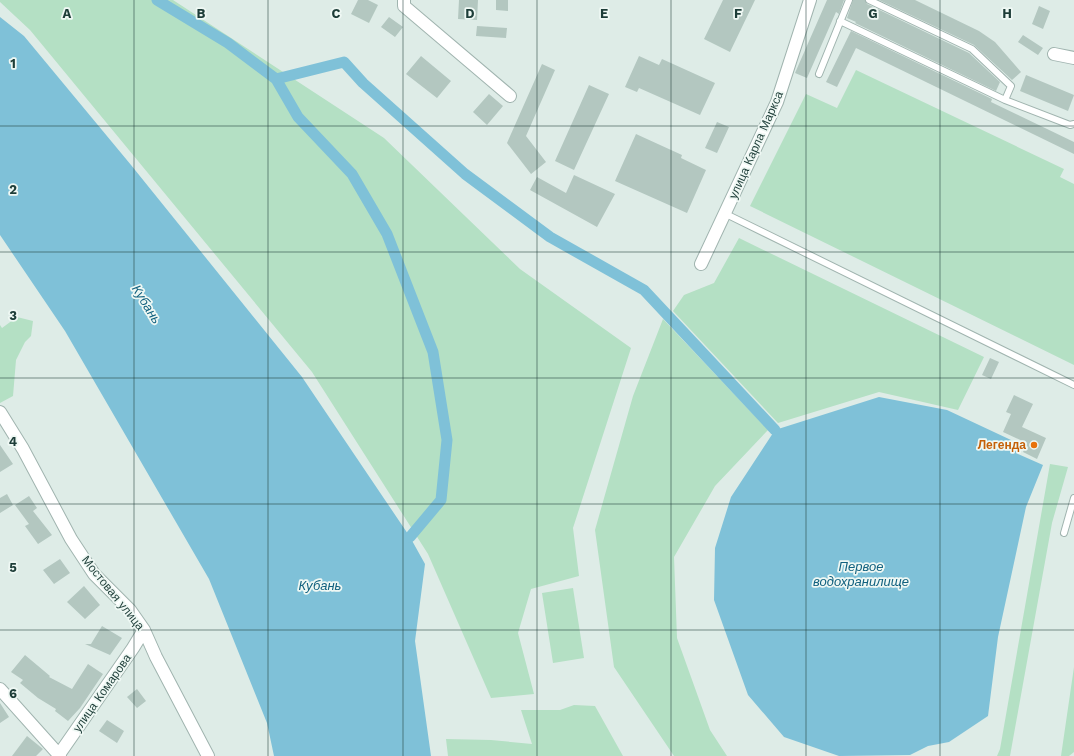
<svg xmlns="http://www.w3.org/2000/svg" width="1074" height="756" viewBox="0 0 1074 756" font-family="'Work Sans',sans-serif">
  <style>
    .green { fill: #b4e0c4 }
    .water { fill: #7fc1d8 }
    .lines { fill: none; stroke-linecap: round; stroke-linejoin: round }
    .canal { stroke: #7fc1d8; stroke-width: 11 }
    .building { fill: #b3c7c0 }
    .lane-casing { stroke: #a0b4af; stroke-width: 8 }
    .street-casing { stroke: #a0b4af; stroke-width: 14 }
    .lane { stroke: #fff; stroke-width: 6 }
    .street { stroke: #fff; stroke-width: 12 }
    .grid { fill: none; stroke: #1d3d38; stroke-width: 1; stroke-opacity: 0.55 }
    .food-dot { fill: #e8710a; stroke: #eff8f4; stroke-width: 1.5 }
    .labels { text-anchor: middle; stroke-width: 3.5; stroke-linejoin: round; paint-order: stroke }
    .street-label { font-size: 12px; fill: #1d3d38; stroke: #eff8f4 }
    .food-label { font-size: 12px; font-weight: bold; fill: #c56008; stroke: #eff8f4; text-anchor: end }
    .water-label { font-size: 13px; font-style: italic; fill: #11617f; stroke: #eff8f4 }
    .grid-label { font-size: 13px; text-anchor: middle; font-weight: bold; fill: #1d3d38; stroke: #eff8f4; stroke-width: 3.5; stroke-linejoin: round; paint-order: stroke }
  </style>
  <rect width="100%" height="100%" fill="#deece7"/>
  <!-- green -->
  <path class="green" d="M0,0H173L384,138L520,269L631,348L573,528L579,576L531,589L518,633L534,694L491,698L428,554L312,372L30,30L0,2Z
    M856,70L1064,169L1060,177L1074,184V365L750,206L806,94L837,108Z
    M739,238L984,357L958,410L879,392L778,423L673,311L684,295L714,283Z
    M17,317L33,321L31,336L25,342L16,360L13,396L0,403V325L2,328Z
    M663,319L768,430L715,486L674,557L677,638L710,730L727,756H674L614,667L595,530L633,396Z
    M1050,464L1068,467L1052,523L1010,756H997L1000,749Z
    M573,588L584,658L553,663L542,593Z
    M1074,667V752L1069,756H1061Z
    M574,705L595,706L623,756H448L446,739L491,740L532,744L521,710H560Z"/>
  <!-- water -->
  <path class="water" d="M0,17L24,36L131,165L302,377L410,537L425,564L415,641L431,756H274L267,723L209,579L65,331L0,235Z
    M879,397L947,410L1011,440L1018,454L1043,465L1026,507L998,637L988,716L949,742L928,746L910,755L839,756L784,737L748,695L714,600L715,548L731,497L775,430Z"/>
  <g class="lines">
    <!-- canal -->
    <path class="canal" d="M157,0L228,43L276,79
      M410,537L441,500L447,440L433,352L387,234L352,174L298,117L276,79L344,62L363,83L465,174L550,237L644,290L775,430"/>
  </g>
  <!-- building -->
  <path class="building" d="M358,0H368L378,5L369,23L351,14Z
    M459,0H478L477,20L458,19Z
    M496,0H508V11L496,10Z
    M723,0H755L730,52L704,39Z
    M827,0H844L839,14L836,12L807,78L795,73Z
    M853,0H865L867,4L969,53L1000,82L996,91L855,23L856,22L847,18Z
    M879,0H915L979,31L995,42L1021,72L1012,80L974,45Z
    M1039,6L1050,11L1043,29L1032,24Z
    M389,17L403,27L395,37L381,27Z
    M477,26L507,28L506,38L476,36Z
    M851,31L992,99L991,102L1074,142V154L856,48L837,87L826,82Z
    M1023,35L1043,48L1038,55L1018,42Z
    M421,56L451,81L437,98L406,74Z
    M639,56L659,65L662,59L715,83L700,115L639,88L637,92L625,87Z
    M542,64L555,70L526,136L546,162L531,174L507,143Z
    M1026,75L1074,95L1068,111L1020,91Z
    M589,85L609,94L574,170L555,161Z
    M489,94L503,106L487,125L473,112Z
    M717,122L729,127L717,153L705,148Z
    M636,134L682,155L681,158L706,170L687,213L615,181Z
    M574,175L615,194L597,227L530,190L537,177L566,193Z
    M990,358L999,362L991,379L982,375Z
    M1014,395L1033,404L1022,427L1046,438L1037,459L1023,452L1027,443L1003,432L1011,414L1006,412Z
    M0,445L13,464L0,472Z
    M7,494L13,505L0,513V498Z
    M29,496L37,508L33,511L52,535L38,544L25,526L29,524L15,505Z
    M60,559L70,573L54,584L43,570Z
    M84,586L100,605L85,619L67,602Z
    M102,626L122,638L110,655L85,644H91Z
    M25,655L50,676L49,677L72,689L88,664L103,674L80,708L68,721L55,711L56,709L38,698L20,683L23,680L11,672Z
    M137,689L146,701L137,708L127,697Z
    M0,703L9,717L0,723Z
    M107,720L124,731L117,743L99,731Z
    M27,736L43,749L36,756H12Z"/>
  <g class="lines">
    <defs>
      <path id="lane" d="M869,0L972,49L1011,86L1005,100
        M840,21L1005,100L1070,125L1074,124
        M819,74L849,0
        M726,214L1074,385
        M1064,533L1074,498"/>
      <path id="street" d="M404,0V6L510,96
        M1054,54L1074,58
        M701,264L777,102L810,0
        M0,412L23,449L71,539L94,574L130,610L144,630L156,657L208,756
        M0,689L60,756
        M58,756L133,648L144,630"/>
    </defs>
    <!-- lane casing -->
    <use href="#lane" class="lane-casing"/>
    <!-- street casing -->
    <use href="#street" class="street-casing"/>
    <!-- lane -->
    <use href="#lane" class="lane"/>
    <!-- street -->
    <use href="#street" class="street"/>
  </g>
  <!-- grid -->
  <path class="grid" d="M134,0V756M268,0V756M403,0V756M537,0V756M671,0V756M806,0V756M940,0V756M0,126H1074M0,252H1074M0,378H1074M0,504H1074M0,630H1074"/>
  <!-- markers -->
  <circle class="food-dot" cx="1034" cy="445" r="4"/>
  <g class="labels">
    <!-- street labels -->
    <g class="street-label">
      <text transform="translate(756 145) rotate(-66)" y="4">улица Карла Маркса</text>
      <text transform="translate(113 593) rotate(51)" y="4">Мостовая улица</text>
      <text transform="translate(102 693) rotate(-55)" y="4">улица Комарова</text>
    </g>
    <!-- food labels -->
    <g class="food-label">
      <text x="1026" y="449">Легенда</text>
    </g>
    <!-- water labels -->
    <g class="water-label">
      <text transform="translate(147 304) rotate(58)" y="5">Кубань</text>
      <text x="861" y="571">Первое<tspan x="861" dy="15">водохранилище</tspan></text>
      <text x="320" y="590">Кубань</text>
    </g>
  </g>
  <g class="grid-label">
    <text x="67" y="18">A</text>
    <text x="201" y="18">B</text>
    <text x="336" y="18">C</text>
    <text x="470" y="18">D</text>
    <text x="604" y="18">E</text>
    <text x="738" y="18">F</text>
    <text x="873" y="18">G</text>
    <text x="1007" y="18">H</text>
    <text x="13" y="68">1</text>
    <text x="13" y="194">2</text>
    <text x="13" y="320">3</text>
    <text x="13" y="446">4</text>
    <text x="13" y="572">5</text>
    <text x="13" y="698">6</text>
  </g>
</svg>
